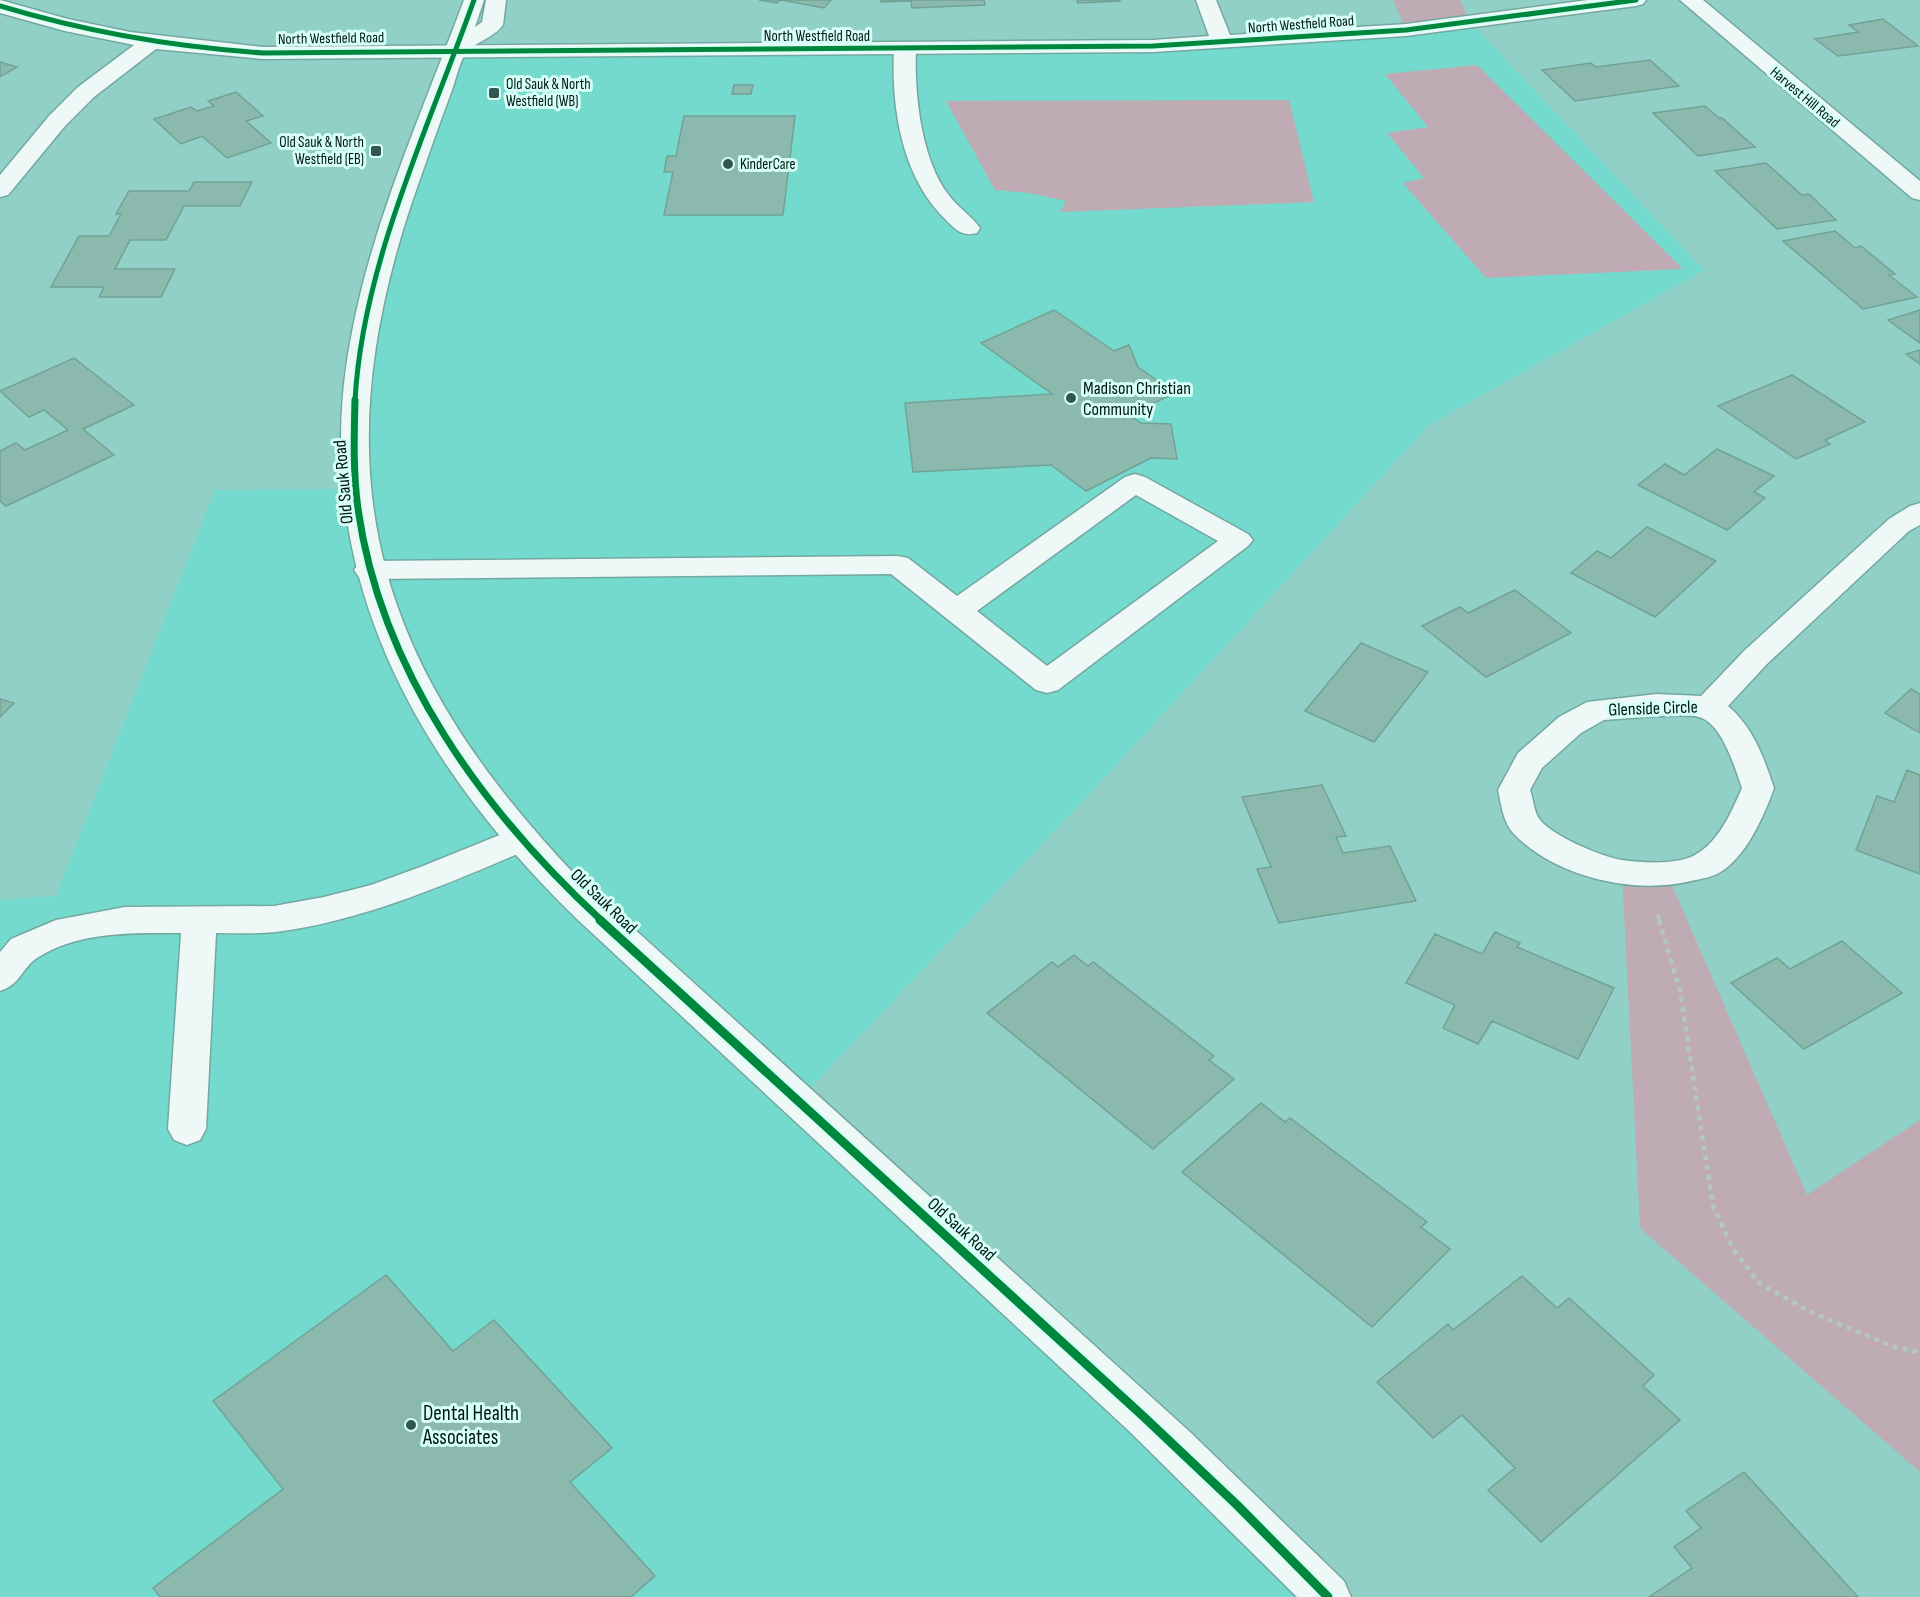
<svg xmlns="http://www.w3.org/2000/svg" width="1920" height="1597" viewBox="0 0 1920 1597" font-family="'Sofia Sans Condensed',sans-serif">
  <style>
    .built { fill: #74dacd }
    .green { fill: #beabb3 }
    .building { fill: #8cb9ae; stroke: #72a296; stroke-width: 1.5 }
    .lines { fill: none; stroke-linecap: round; stroke-linejoin: round }
    .lane-casing { stroke: #73a8a1; stroke-width: 3 }
    .street-casing { stroke: #73a8a1; stroke-width: 3 }
    .secondary-casing { stroke: #73a8a1; stroke-width: 3 }
    .path-far1 { stroke: #b4c7c4; stroke-width: 4; stroke-dasharray: 4.5 4.5; stroke-linecap: butt }
    .path { stroke: #b4c7c4; stroke-width: 4.5; stroke-dasharray: 5 5; stroke-linecap: butt }
    .lane { fill: #eef8f7; fill-rule: evenodd }
    .street { fill: #eef8f7; fill-rule: evenodd }
    .secondary { fill: #eef8f7; fill-rule: evenodd }
    .cycleway-far2-casing { stroke: #d5fff7; stroke-width: 8 }
    .cycleway-far1-casing { stroke: #d5fff7; stroke-width: 10 }
    .cycleway-casing { stroke: #d5fff7; stroke-width: 13 }
    .cycleway-far2 { stroke: #00873e; stroke-width: 5 }
    .cycleway-far1 { stroke: #00873e; stroke-width: 7 }
    .cycleway { stroke: #00873e; stroke-width: 9 }
    .poi-dot { fill: #335651; stroke: #d5fff7; stroke-width: 2 }
    .labels { text-anchor: middle; stroke-width: 6; stroke-linejoin: round; paint-order: stroke }
    .far-street-label { font-size: 15px; fill: #001512; stroke: #d5fff7 }
    .far-poi-label { font-size: 15px; fill: #001512; stroke: #d5fff7; text-anchor: start }
    .poi-label { font-size: 18px; fill: #001512; stroke: #d5fff7; text-anchor: start }
    .street-label { font-size: 18px; fill: #001512; stroke: #d5fff7 }
    .near-poi-label { font-size: 21px; fill: #001512; stroke: #d5fff7; text-anchor: start }
  </style>
  <rect width="100%" height="100%" fill="#91d0c7"/>
  <!-- built -->
  <path class="built" d="M1470,22L1704,270L1429,425L1081,803L797,1102L1328,1597H0V900L56,896L215,490L355,489L354,402L455,51L1088,48Z"/>
  <!-- green -->
  <path class="green" d="M1393,0H1460L1470,22L1406,30Z
    M1477,65L1683,269L1486,278L1403,183L1424,178L1387,133L1428,127L1385,74Z
    M1289,100L1314,202L1060,212L1066,201L1029,193L995,190L946,101Z
    M1622,873L1667,874L1807,1195L1920,1120V1472L1640,1228Z"/>
  <!-- building -->
  <path class="building" d="M759,0H831L824,8L781,0L777,3Z
    M881,0H984L985,5L912,8L911,1L881,2Z
    M1077,0H1119L1120,1L1078,3Z
    M1883,19L1918,46L1838,56L1815,39L1858,32L1849,25Z
    M1650,60L1679,86L1575,101L1542,70L1591,63L1596,67Z
    M0,62L17,67L0,77Z
    M734,85H753L751,94H732Z
    M236,92L263,116L246,121L271,143L227,158L202,136L181,144L154,119L191,107L197,111L214,106L208,101Z
    M1705,106L1719,118H1722L1755,147L1698,156L1653,113Z
    M684,116H795L783,215H664L673,172H664L667,156H676Z
    M1766,163L1802,195L1809,194L1836,220L1777,229L1715,171Z
    M194,182H252L240,206H184L166,240H130L115,269H175L161,297H99L104,287H51L79,236H109L121,214H116L129,191H189Z
    M1835,231L1855,248L1861,246L1895,274L1889,275L1917,297L1863,309L1783,241Z
    M1054,310L1114,351L1129,345L1138,367L1175,393L1129,415L1141,423L1171,424L1177,459L1151,458L1086,491L1051,465L913,472L905,403L1052,394L981,343Z
    M1920,310V343L1888,320Z
    M1920,350V364L1906,354Z
    M74,358L134,405L83,429L114,455L6,506L0,501V451L16,443L25,450L68,430L44,410L29,417L0,391Z
    M1792,375L1865,422L1825,440L1830,444L1796,459L1718,406Z
    M1717,449L1774,476L1754,492L1765,498L1727,530L1638,485L1665,464L1684,475Z
    M1647,527L1716,561L1655,617L1571,573L1597,551L1611,558Z
    M1515,590L1571,633L1486,677L1422,626L1460,607L1468,613Z
    M1361,643L1428,672L1374,742L1305,711Z
    M1911,689L1920,694V733L1885,713Z
    M0,699L14,703L0,717Z
    M1907,770L1920,775V874L1856,850L1877,796L1894,802Z
    M1322,785L1346,836L1336,837L1343,853L1390,846L1416,901L1279,923L1257,869L1271,867L1242,797Z
    M1495,932L1520,943L1517,947L1614,988L1578,1059L1492,1021L1478,1044L1443,1028L1455,1005L1406,983L1435,934L1482,954Z
    M1842,941L1902,993L1804,1049L1731,983L1777,958L1790,969Z
    M1074,955L1088,966L1093,962L1214,1056L1209,1060L1234,1079L1153,1149L987,1013L1052,962L1058,967Z
    M1261,1103L1285,1122L1290,1118L1427,1222L1421,1227L1450,1249L1372,1327L1182,1172Z
    M386,1275L453,1351L494,1320L612,1448L570,1482L655,1576L631,1597H160L153,1588L283,1489L213,1401Z
    M1522,1276L1557,1308L1569,1298L1654,1375L1643,1386L1680,1420L1541,1542L1488,1490L1515,1468L1462,1415L1433,1438L1377,1382L1448,1324L1453,1330Z
    M1744,1472L1858,1597H1649L1692,1568L1674,1547L1701,1528L1686,1511Z"/>
  <g class="lines">
    <defs>
      <path id="lane" d="M905,43L913,44L916,49C914,92 921,159 948,194C957,207 971,215 980,228L977,233C962,237 956,230 946,220C902,178 891,108 894,49L897,44Z
        M1135,474L1145,477L1248,534L1253,540L1248,546L1058,690L1047,693L1036,690L891,574L369,579L359,577L354,570L359,563L369,561L898,556L908,558L957,596L1125,477ZM1136,495L1218,541L1047,666L977,611Z
        M522,826L534,829L539,838L534,847C451,882 367,920 276,932C256,934 235,933 216,933L206,1129L200,1140L187,1145L174,1140L168,1129L181,933C134,933 78,931 37,958C21,969 21,984 0,991V952L11,939L56,920L125,907L274,906L324,897L371,885L423,866Z"/>
      <path id="street" d="M0,0L68,19L130,32L263,47L1153,40L1209,36L1196,0H1216L1230,35L1406,24L1588,0H1646L1643,4L1636,6L1406,36L1153,52L263,59L156,49L94,97L65,126L8,195L0,197V175L49,116L78,87L134,45L65,31L0,13Z
        M1680,0H1703L1920,181V200L1912,198Z
        M1920,503V525L1909,531L1767,664L1728,706C1753,727 1764,758 1774,788C1764,816 1745,860 1717,874C1709,878 1699,879 1691,881C1633,895 1555,877 1513,833C1503,822 1501,803 1498,790L1518,753L1559,717L1587,702L1657,694L1701,696L1745,650L1889,519L1910,506ZM1657,716C1670,716 1687,714 1699,717C1722,723 1735,768 1742,788C1732,811 1719,842 1695,855C1677,865 1643,863 1622,860C1602,857 1549,835 1538,817C1534,810 1533,798 1530,790L1542,768L1581,733L1604,720Z"/>
      <path id="secondary" d="M464,0H484L475,27L482,22L486,0H506L503,25C494,38 474,42 465,54C459,64 456,79 452,90C438,127 425,165 412,202C318,482 379,670 579,879L1190,1432L1344,1581L1351,1597H1297L1129,1431L578,920C414,761 305,566 352,332C374,217 424,108 464,0Z"/>
    </defs>
    <!-- lane casing -->
    <use href="#lane" class="lane-casing"/>
    <!-- street casing -->
    <use href="#street" class="street-casing"/>
    <!-- secondary casing -->
    <use href="#secondary" class="secondary-casing"/>
    <!-- path-far1 -->
    <path class="path-far1" d="M1658,915L1660,921"/>
    <!-- path -->
    <path class="path" d="M1659,920L1680,991L1713,1206L1733,1249L1760,1284L1813,1313L1897,1348L1920,1352"/>
    <!-- lane -->
    <use href="#lane" class="lane"/>
    <!-- street -->
    <use href="#street" class="street"/>
    <!-- secondary -->
    <use href="#secondary" class="secondary"/>
    <defs>
      <path id="cycleway-far2" d="M0,6C86,32 173,47 263,53L1153,46L1406,30L1636,0
        M355,401C362,265 429,127 474,0"/>
      <path id="cycleway-far1" d="M355,400C354,436 353,473 358,509C381,672 484,812 602,921"/>
      <path id="cycleway" d="M600,920L1144,1417L1237,1505L1328,1597"/>
    </defs>
    <!-- cycleway-far2 casing -->
    <use href="#cycleway-far2" class="cycleway-far2-casing"/>
    <!-- cycleway-far1 casing -->
    <use href="#cycleway-far1" class="cycleway-far1-casing"/>
    <!-- cycleway casing -->
    <use href="#cycleway" class="cycleway-casing"/>
    <!-- cycleway-far2 -->
    <use href="#cycleway-far2" class="cycleway-far2"/>
    <!-- cycleway-far1 -->
    <use href="#cycleway-far1" class="cycleway-far1"/>
    <!-- cycleway -->
    <use href="#cycleway" class="cycleway"/>
  </g>
  <!-- markers -->
  <g class="poi-dot">
    <rect x="488" y="87" width="12" height="12" rx="3"/>
    <rect x="370" y="145" width="12" height="12" rx="3"/>
    <circle cx="728" cy="164" r="6"/>
    <circle cx="1071" cy="398" r="6"/>
    <circle cx="411" cy="1425" r="6"/>
  </g>
  <g class="labels">
    <!-- far-street labels -->
    <g class="far-street-label">
      <text transform="translate(1301 24) rotate(-4)" y="5">North Westfield Road</text>
      <text x="817" y="41">North Westfield Road</text>
      <text transform="translate(331 38) rotate(-1)" y="5">North Westfield Road</text>
      <text transform="translate(1805 97) rotate(40)" y="5">Harvest Hill Road</text>
    </g>
    <!-- far-poi labels -->
    <g class="far-poi-label">
      <text x="506" y="89">Old Sauk &amp; North<tspan x="506" dy="17">Westfield (WB)</tspan></text>
      <text x="364" y="147" text-anchor="end">Old Sauk &amp; North<tspan x="364" dy="17">Westfield (EB)</tspan></text>
      <text x="740" y="169">KinderCare</text>
    </g>
    <!-- poi labels -->
    <g class="poi-label">
      <text x="1083" y="394">Madison Christian<tspan x="1083" dy="21">Community</tspan></text>
    </g>
    <!-- street labels -->
    <g class="street-label">
      <text transform="translate(343 482) rotate(-95)" y="6">Old Sauk Road</text>
      <text transform="translate(1653 708) rotate(-2)" y="6">Glenside Circle</text>
      <text transform="translate(604 901) rotate(44)" y="6">Old Sauk Road</text>
      <text transform="translate(962 1229) rotate(42)" y="6">Old Sauk Road</text>
    </g>
    <!-- near-poi labels -->
    <g class="near-poi-label">
      <text x="423" y="1420">Dental Health<tspan x="423" dy="24">Associates</tspan></text>
    </g>
  </g>
</svg>
